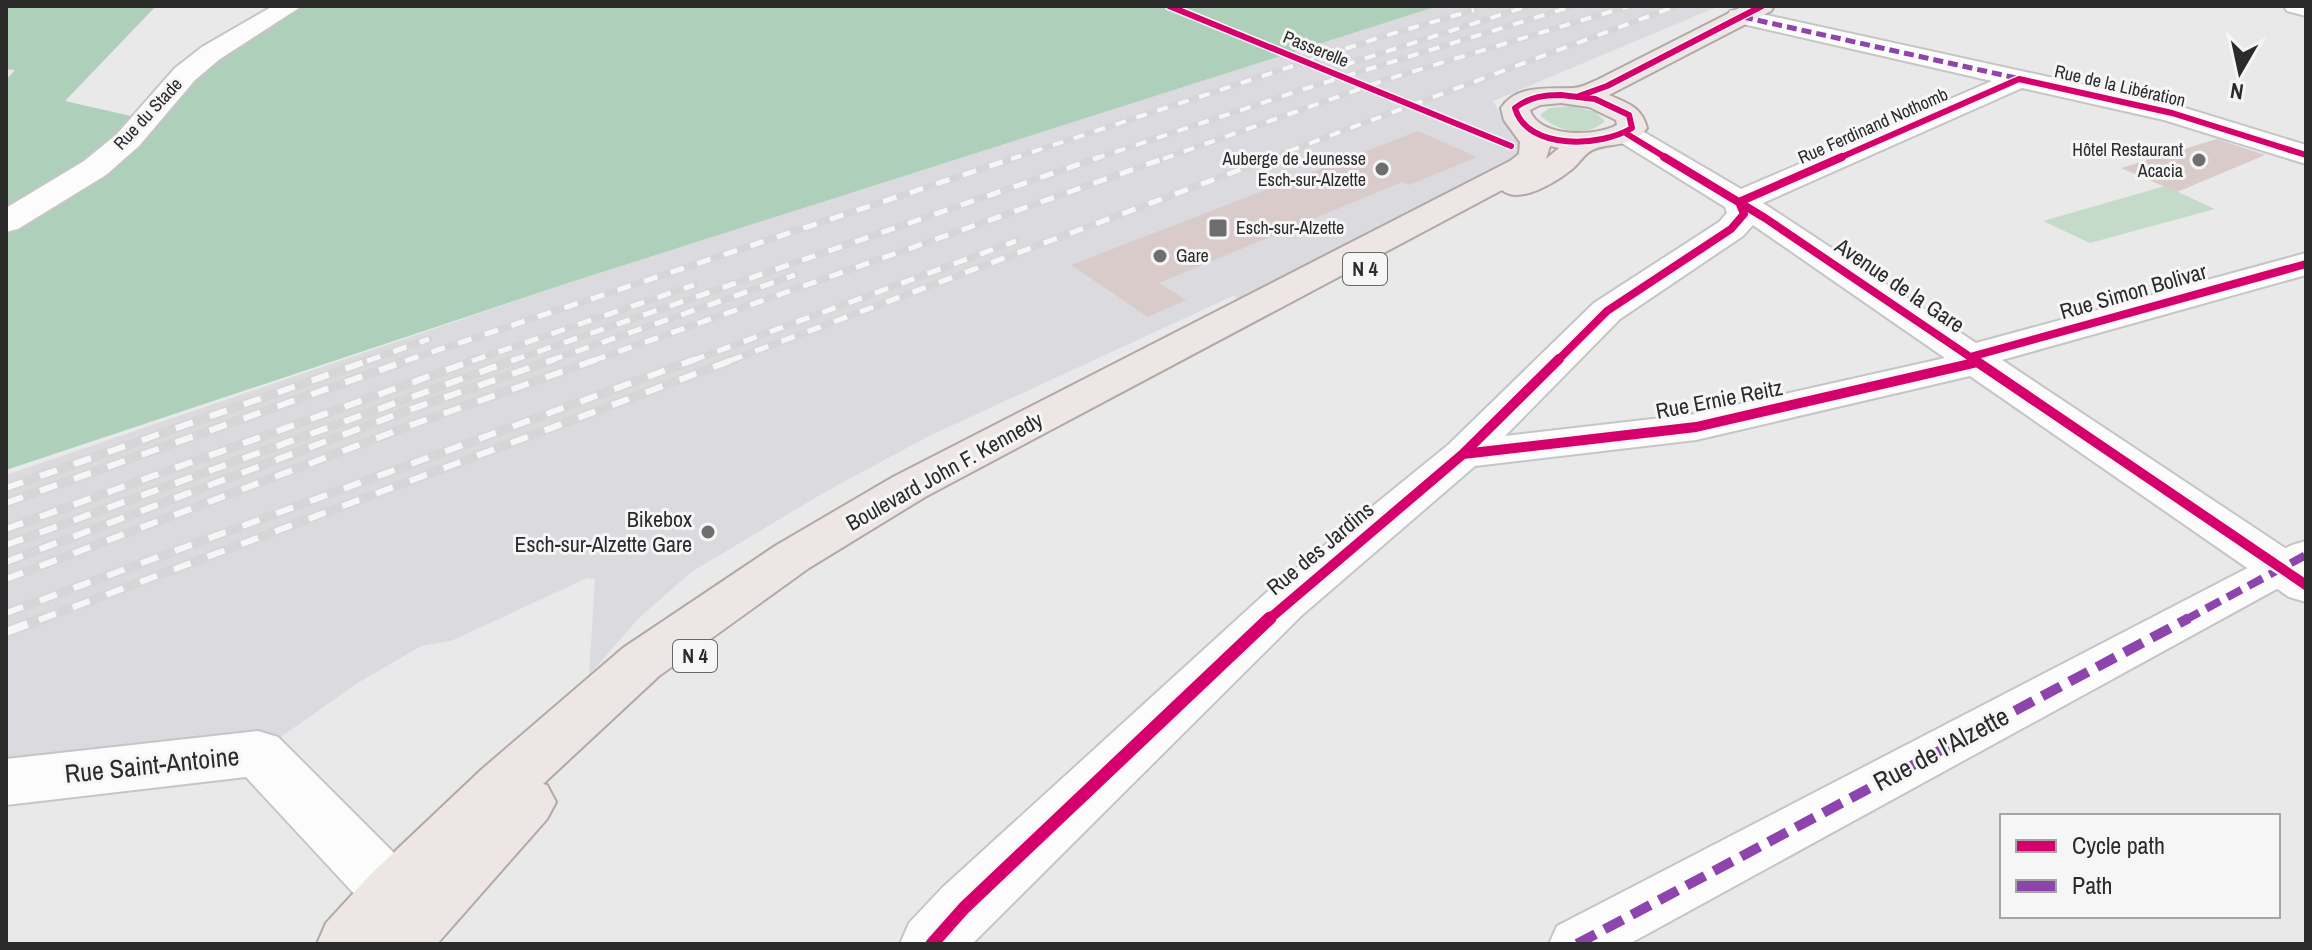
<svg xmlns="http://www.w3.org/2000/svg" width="2312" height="950" viewBox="0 0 2312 950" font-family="'Archivo Narrow',sans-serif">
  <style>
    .built { fill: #dadadf }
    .green { fill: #c4dbca }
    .forest { fill: #aecfb9 }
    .building { fill: #d9cbca }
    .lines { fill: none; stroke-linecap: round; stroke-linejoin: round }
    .pedestrian-casing { stroke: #c5c5c5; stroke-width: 4 }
    .minor-casing { stroke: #c5c5c5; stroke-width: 4 }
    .primary-casing { stroke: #b3a8a5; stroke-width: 4 }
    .pedestrian { fill: #fcfcfc; fill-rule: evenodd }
    .minor { fill: #fcfcfc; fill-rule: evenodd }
    .primary { fill: #ede6e5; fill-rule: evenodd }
    .rail-far3-casing { stroke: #d6d6d6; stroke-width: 6 }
    .rail-far2-casing { stroke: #d6d6d6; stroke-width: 7 }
    .rail-far1-casing { stroke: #d6d6d6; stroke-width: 9 }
    .rail-casing { stroke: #d6d6d6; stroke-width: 11 }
    .rail-far3 { stroke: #f6f6f7; stroke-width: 4; stroke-dasharray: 11; stroke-linecap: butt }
    .rail-far2 { stroke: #f6f6f7; stroke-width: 5; stroke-dasharray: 14; stroke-linecap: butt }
    .rail-far1 { stroke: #f6f6f7; stroke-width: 6; stroke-dasharray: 18; stroke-linecap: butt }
    .rail { stroke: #f6f6f7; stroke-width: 8; stroke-dasharray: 23; stroke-linecap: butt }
    .quiet-far2 { stroke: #8e44ad; stroke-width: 5; stroke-dasharray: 10 5; stroke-linecap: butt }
    .quiet-far1 { stroke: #8e44ad; stroke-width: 8; stroke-dasharray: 16 8; stroke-linecap: butt }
    .quiet { stroke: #8e44ad; stroke-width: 10; stroke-dasharray: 21 10; stroke-linecap: butt }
    .cycleway-far3-casing { stroke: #f6f6f7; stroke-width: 9 }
    .cycleway-far2-casing { stroke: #f6f6f7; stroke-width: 12 }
    .cycleway-far1-casing { stroke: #f6f6f7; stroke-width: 15 }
    .cycleway-casing { stroke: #f6f6f7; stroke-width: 18 }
    .cycleway-far3 { stroke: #d6006c; stroke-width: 6 }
    .cycleway-far2 { stroke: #d6006c; stroke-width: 8 }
    .cycleway-far1 { stroke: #d6006c; stroke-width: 10 }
    .cycleway { stroke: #d6006c; stroke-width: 13 }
    .poi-dot { fill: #6e6e6e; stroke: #f6f6f7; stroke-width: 3 }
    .labels { text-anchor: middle; stroke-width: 6; stroke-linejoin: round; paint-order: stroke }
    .far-street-label { font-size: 18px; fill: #2b2b2c; stroke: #f6f6f7 }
    .far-poi-label { font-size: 18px; fill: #2b2b2c; stroke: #f6f6f7; text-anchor: end }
    .shield { fill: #f6f6f7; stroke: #686869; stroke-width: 2 }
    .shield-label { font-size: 20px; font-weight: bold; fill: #2b2b2c }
    .street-label { font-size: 22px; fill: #2b2b2c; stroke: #f6f6f7 }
    .poi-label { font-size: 22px; fill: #2b2b2c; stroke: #f6f6f7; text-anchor: end }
    .near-street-label { font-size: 26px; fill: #2b2b2c; stroke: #f6f6f7 }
  </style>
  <rect width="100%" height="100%" fill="#e9e9e9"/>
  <!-- built -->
  <path class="built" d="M1438,6H1719L1493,101L1506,124L1537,146L1252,307L1233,296L927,437L825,492L691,572L638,619L589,675L595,579L587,578L451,641L421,646L356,684L258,753L6,782V475L571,282Z"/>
  <!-- green -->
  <path class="green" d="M1572,106L1595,112L1605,121C1587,138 1557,132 1540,115L1549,108Z
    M2165,186L2215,209L2090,243L2043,221Z"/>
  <!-- forest -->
  <path class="forest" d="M6,6H156L65,101L144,119L155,106L290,6H1438L571,282L6,470V80L15,70L6,69Z"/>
  <!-- building -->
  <path class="building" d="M1418,131L1477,157L1409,185L1402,182L1159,283L1186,300L1148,317L1071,265Z
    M2217,139L2265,155L2177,192L2121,168Z"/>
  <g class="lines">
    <defs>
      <path id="pedestrian" d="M2306,541V573L1629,944H1549L1557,926L2292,545Z"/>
      <path id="minor" d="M273,6H302L220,59L195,80L139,146L106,175L18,229L6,232V208L84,161L117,134L175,68L202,47Z
        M2284,6H2306V16L2287,11Z
        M1739,9L2172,104L2306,145V164L2164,120L2022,88L1763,203L1976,343L2306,253V275L2002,360L2306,562V602L2289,597L1970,376L1696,440L1475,466L1301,616L972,944H900L909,923L942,888L1267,592L1448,445L1594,303L1719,222L1727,213L1725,207L1617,140L1612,134L1617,128L1627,125L1637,128L1741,189L1992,81L1730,21L1727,16L1730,11ZM1753,225L1945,358L1696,414L1505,436L1620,319L1743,236Z
        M258,731L278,737L415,874L444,885L453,905L444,925L422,933L371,912L246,777L6,805V759Z"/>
      <path id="primary" d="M1743,6H1774L1771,11L1609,95C1628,104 1641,106 1647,128C1631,151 1606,140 1589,152C1582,157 1578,165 1571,170C1556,182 1519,205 1502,190L925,497L809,568L659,676L543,784L547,785L556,802L547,819L437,944H317L326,923L371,874L481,770L623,648L775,546L893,477L1510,161L1519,154L1520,142L1504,120L1501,108C1517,84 1548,89 1573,88C1581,88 1590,83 1597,80ZM1561,103L1589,107L1616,120L1617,125C1596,137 1538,138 1530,110L1540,105ZM1550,146L1559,148L1546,159Z"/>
    </defs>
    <!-- pedestrian casing -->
    <use href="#pedestrian" class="pedestrian-casing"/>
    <!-- minor casing -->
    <use href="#minor" class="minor-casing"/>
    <!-- primary casing -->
    <use href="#primary" class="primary-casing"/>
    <!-- pedestrian -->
    <use href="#pedestrian" class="pedestrian"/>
    <!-- minor -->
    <use href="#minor" class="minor"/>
    <!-- primary -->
    <use href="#primary" class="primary"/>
    <defs>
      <path id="rail-far3" d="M1323,72L1528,6
        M1011,159L1384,36L1474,10
        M1094,159L1301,90L1573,6
        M1163,159L1385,80L1629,6
        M1268,159L1676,6"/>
      <path id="rail-far2" d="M367,361L429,339
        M405,361L1017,157
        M472,361L694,285
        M511,361L1100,157
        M549,361L795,275
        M592,361L1168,157
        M691,361L1016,241
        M729,361L1274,157"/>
      <path id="rail-far1" d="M6,488L373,359
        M6,503L411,359
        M6,529L477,359
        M6,545L516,359
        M6,562L406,411L555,359
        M6,579L414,424L598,359
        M6,613L696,359
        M39,620L735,359"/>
      <path id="rail" d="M6,632L44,618"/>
    </defs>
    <!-- rail-far3 casing -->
    <use href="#rail-far3" class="rail-far3-casing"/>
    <!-- rail-far2 casing -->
    <use href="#rail-far2" class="rail-far2-casing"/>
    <!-- rail-far1 casing -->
    <use href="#rail-far1" class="rail-far1-casing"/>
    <!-- rail casing -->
    <use href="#rail" class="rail-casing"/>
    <!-- rail-far3 -->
    <use href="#rail-far3" class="rail-far3"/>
    <!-- rail-far2 -->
    <use href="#rail-far2" class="rail-far2"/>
    <!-- rail-far1 -->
    <use href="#rail-far1" class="rail-far1"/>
    <!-- rail -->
    <use href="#rail" class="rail"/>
    <!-- quiet-far2 -->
    <path class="quiet-far2" d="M1743,17L2016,78"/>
    <!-- quiet-far1 -->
    <path class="quiet-far1" d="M2185,620L2306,555"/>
    <!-- quiet -->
    <path class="quiet" d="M1577,944L2189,618"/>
    <defs>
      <path id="cycleway-far3" d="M1169,6L1511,146
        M1561,95L1595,99L1629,115L1632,128C1601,147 1527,151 1515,108C1529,97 1544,95 1561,95Z
        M1579,96L1607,86L1762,6
        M1627,134L1668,159
        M1837,159L2019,79L2172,113L2306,155"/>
      <path id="cycleway-far2" d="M1664,157L1765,218L1976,361
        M1739,202L1842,157
        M1970,357L2306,264
        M1557,361L1607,311L1731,229L1744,214L1739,202"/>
      <path id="cycleway-far1" d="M1973,359L2306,585
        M1463,454L1696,427L1978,362
        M1268,620L1463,454L1559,359"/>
      <path id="cycleway" d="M932,944L964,908L1270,618"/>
    </defs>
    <!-- cycleway-far3 casing -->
    <use href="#cycleway-far3" class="cycleway-far3-casing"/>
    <!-- cycleway-far2 casing -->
    <use href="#cycleway-far2" class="cycleway-far2-casing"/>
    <!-- cycleway-far1 casing -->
    <use href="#cycleway-far1" class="cycleway-far1-casing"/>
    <!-- cycleway casing -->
    <use href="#cycleway" class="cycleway-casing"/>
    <!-- cycleway-far3 -->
    <use href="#cycleway-far3" class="cycleway-far3"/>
    <!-- cycleway-far2 -->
    <use href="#cycleway-far2" class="cycleway-far2"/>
    <!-- cycleway-far1 -->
    <use href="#cycleway-far1" class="cycleway-far1"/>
    <!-- cycleway -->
    <use href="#cycleway" class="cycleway"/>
  </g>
  <!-- markers -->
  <g class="poi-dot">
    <circle cx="2199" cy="160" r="8"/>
    <circle cx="1382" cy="169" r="8"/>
    <rect x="1208" y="218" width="20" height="20" rx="4"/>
    <circle cx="1160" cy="256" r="8"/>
    <circle cx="708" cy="532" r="8"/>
  </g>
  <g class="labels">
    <!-- far-street labels -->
    <g class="far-street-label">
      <text transform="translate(1316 49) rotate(22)" y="6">Passerelle</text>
      <text transform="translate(2120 86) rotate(13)" y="6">Rue de la Libération</text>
      <text transform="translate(148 114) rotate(-47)" y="6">Rue du Stade</text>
      <text transform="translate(1873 126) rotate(-24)" y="6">Rue Ferdinand Nothomb</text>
    </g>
    <!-- far-poi labels -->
    <g class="far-poi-label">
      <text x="2183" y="156">Hôtel Restaurant<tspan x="2183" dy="21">Acacia</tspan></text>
      <text x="1366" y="165">Auberge de Jeunesse<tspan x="1366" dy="21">Esch-sur-Alzette</tspan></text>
      <text x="1236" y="234" text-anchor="start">Esch-sur-Alzette</text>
      <text x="1176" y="262" text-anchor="start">Gare</text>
    </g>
    <!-- shield labels -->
    <g class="shield">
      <rect x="1343" y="253" width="44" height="32" rx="6"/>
      <rect x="673" y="640" width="44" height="32" rx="6"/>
    </g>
    <g class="shield-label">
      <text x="1365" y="276">N 4</text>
      <text x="695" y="663">N 4</text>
    </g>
    <!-- street labels -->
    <g class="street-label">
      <text transform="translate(1900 285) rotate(34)" y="8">Avenue de la Gare</text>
      <text transform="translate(2133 291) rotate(-16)" y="8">Rue Simon Bolivar</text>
      <text transform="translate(1719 399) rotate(-11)" y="8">Rue Ernie Reitz</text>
      <text transform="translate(944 471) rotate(-29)" y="8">Boulevard John F. Kennedy</text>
      <text transform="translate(1320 548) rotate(-40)" y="8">Rue des Jardins</text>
    </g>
    <!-- poi labels -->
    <g class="poi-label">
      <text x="692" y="527">Bikebox<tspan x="692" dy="25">Esch-sur-Alzette Gare</tspan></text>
    </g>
    <!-- near-street labels -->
    <g class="near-street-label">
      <text transform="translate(1941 749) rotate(-28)" y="9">Rue de l'Alzette</text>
      <text transform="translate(152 765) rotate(-6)" y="9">Rue Saint-Antoine</text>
    </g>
  </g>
  <!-- border -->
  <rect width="2312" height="950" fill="none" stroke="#2b2b2c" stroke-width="16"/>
  <!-- legend -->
  <rect x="2000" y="814" width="280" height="104" fill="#f6f6f7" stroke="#a5a5a6" stroke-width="2"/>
  <rect x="2016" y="840" width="40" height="12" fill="#d6006c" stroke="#a5a5a6" stroke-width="2"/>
  <text x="2072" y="854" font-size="24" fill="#2b2b2c">Cycle path</text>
  <rect x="2016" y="880" width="40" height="12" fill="#8e44ad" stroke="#a5a5a6" stroke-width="2"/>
  <text x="2072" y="894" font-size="24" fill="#2b2b2c">Path</text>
  <!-- north arrow -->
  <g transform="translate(2240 72) rotate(189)" stroke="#f6f6f7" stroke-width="6" paint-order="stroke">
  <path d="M0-6L14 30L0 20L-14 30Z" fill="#2b2b2c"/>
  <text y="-12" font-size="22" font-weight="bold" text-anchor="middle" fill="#2b2b2c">N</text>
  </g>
</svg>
